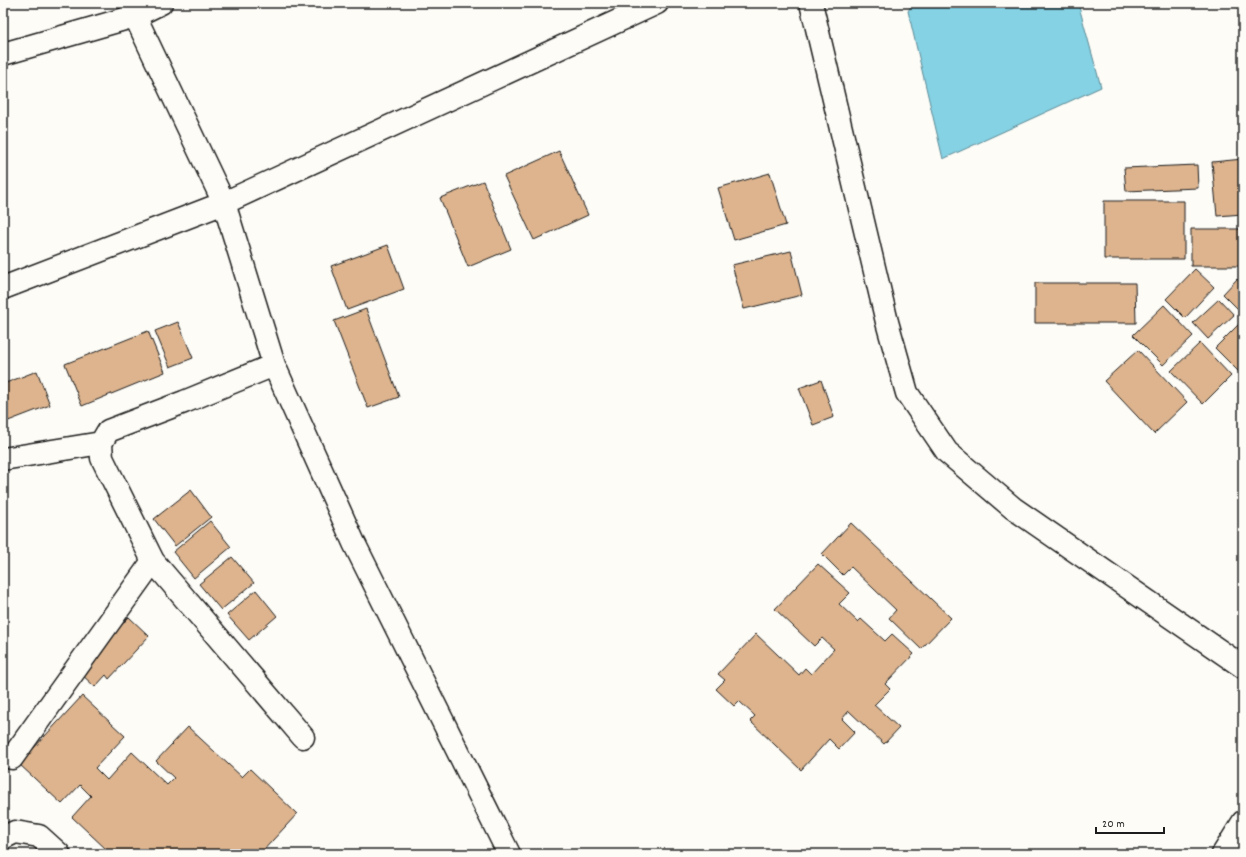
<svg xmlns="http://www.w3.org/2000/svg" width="1246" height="857" viewBox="0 0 1246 857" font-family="Dekko,sans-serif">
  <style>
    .water { fill: #85d2e4; stroke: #5b8994 }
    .building { fill: #ddb48e; stroke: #1c1c1c }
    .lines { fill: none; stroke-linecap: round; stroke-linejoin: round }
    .minor-casing { stroke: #1c1c1c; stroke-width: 25 }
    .primary-casing { stroke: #1c1c1c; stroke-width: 25 }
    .minor { stroke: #fdfcf7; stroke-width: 22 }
    .primary { stroke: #fdfcf7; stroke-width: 22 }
  </style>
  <rect width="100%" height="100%" fill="#fdfcf7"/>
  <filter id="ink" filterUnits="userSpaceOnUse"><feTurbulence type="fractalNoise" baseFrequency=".025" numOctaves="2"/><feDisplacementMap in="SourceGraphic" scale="8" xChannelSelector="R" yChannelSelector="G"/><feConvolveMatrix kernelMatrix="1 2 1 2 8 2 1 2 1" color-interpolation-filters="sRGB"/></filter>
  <g filter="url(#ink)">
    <!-- water -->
    <path class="water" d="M913,3H1078L1101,87L943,159L908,11Z"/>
    <!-- building -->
    <path class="building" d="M559,151L588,215L534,240L504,176Z
      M1243,159V214L1217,216L1212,162Z
      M1197,165L1198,188L1126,191L1124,168Z
      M770,173L786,225L734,240L718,188Z
      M483,181L511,249L468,267L440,198Z
      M1104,201H1184V259H1104Z
      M1191,229H1243V266H1191Z
      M388,245L404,289L347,310L331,266Z
      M791,251L802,295L744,309L732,265Z
      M1195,269L1214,287L1185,318L1166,299Z
      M1237,279L1243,285V314L1223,294Z
      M1035,283H1135L1136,323H1035Z
      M1219,299L1234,315L1208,339L1193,323Z
      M1164,305L1193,336L1163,365L1133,335Z
      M366,309L399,397L368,408L334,321Z
      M178,322L193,358L170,367L155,331Z
      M1240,323L1243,326V376L1215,348Z
      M148,331L165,372L82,406L65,364Z
      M1200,343L1231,376L1203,404L1171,371Z
      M1138,350L1187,402L1154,434L1104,381Z
      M37,371L50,405L3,423V384Z
      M821,380L834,417L813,425L799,388Z
      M191,490L211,517L175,546L154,519Z
      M210,521L231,547L194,578L173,552Z
      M851,523L951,618L921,649L889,618L896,610L851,567L843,575L822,554Z
      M232,557L254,583L221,610L199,584Z
      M818,564L850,593L839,604L858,622L861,619L885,641L892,634L914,654L885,684L890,689L874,705L899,728L884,744L849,711L842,719L855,732L839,749L829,739L801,770L750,721L755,716L739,701L734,706L716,689L725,680L718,674L756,634L799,675L805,668L811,674L834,649L822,638L814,646L775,609Z
      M256,590L277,616L249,640L227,615Z
      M129,617L149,636L109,679L106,675L95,687L78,671Z
      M82,696L125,736L95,768L107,780L132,752L167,785L174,778L156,761L188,727L242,777L250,769L297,814L260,854H102L106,849L72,817L91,796L80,785L62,804L19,764Z"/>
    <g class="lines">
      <defs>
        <path id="minor" d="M131,3L135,16L224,203L274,365L354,543L509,854
          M811,3L887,322L907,393L947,452L1013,508L1243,667
          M3,288L224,203L657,3
          M3,459L101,443
          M153,561L303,737
          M12,758L153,561L102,458L101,443L108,431L184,402L274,365
          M3,838L15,832L39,836L59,854
          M1223,854L1243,822"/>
        <path id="primary" d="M3,54L135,16L161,3"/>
      </defs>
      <!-- minor casing -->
      <use href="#minor" class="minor-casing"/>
      <!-- primary casing -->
      <use href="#primary" class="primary-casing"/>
      <!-- minor -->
      <use href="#minor" class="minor"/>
      <!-- primary -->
      <use href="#primary" class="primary"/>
    </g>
  </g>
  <!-- margin -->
  <rect width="1246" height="857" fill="none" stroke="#fdfcf7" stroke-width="16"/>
  <rect x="8" y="8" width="1230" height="841" fill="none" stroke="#1c1c1c" stroke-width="1.5" filter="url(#ink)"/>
  <!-- scale -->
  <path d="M1096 827v6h68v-6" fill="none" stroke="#1c1c1c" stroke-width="2"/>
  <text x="1102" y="827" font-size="12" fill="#1c1c1c" stroke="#fdfcf7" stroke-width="3" paint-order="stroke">20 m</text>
</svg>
